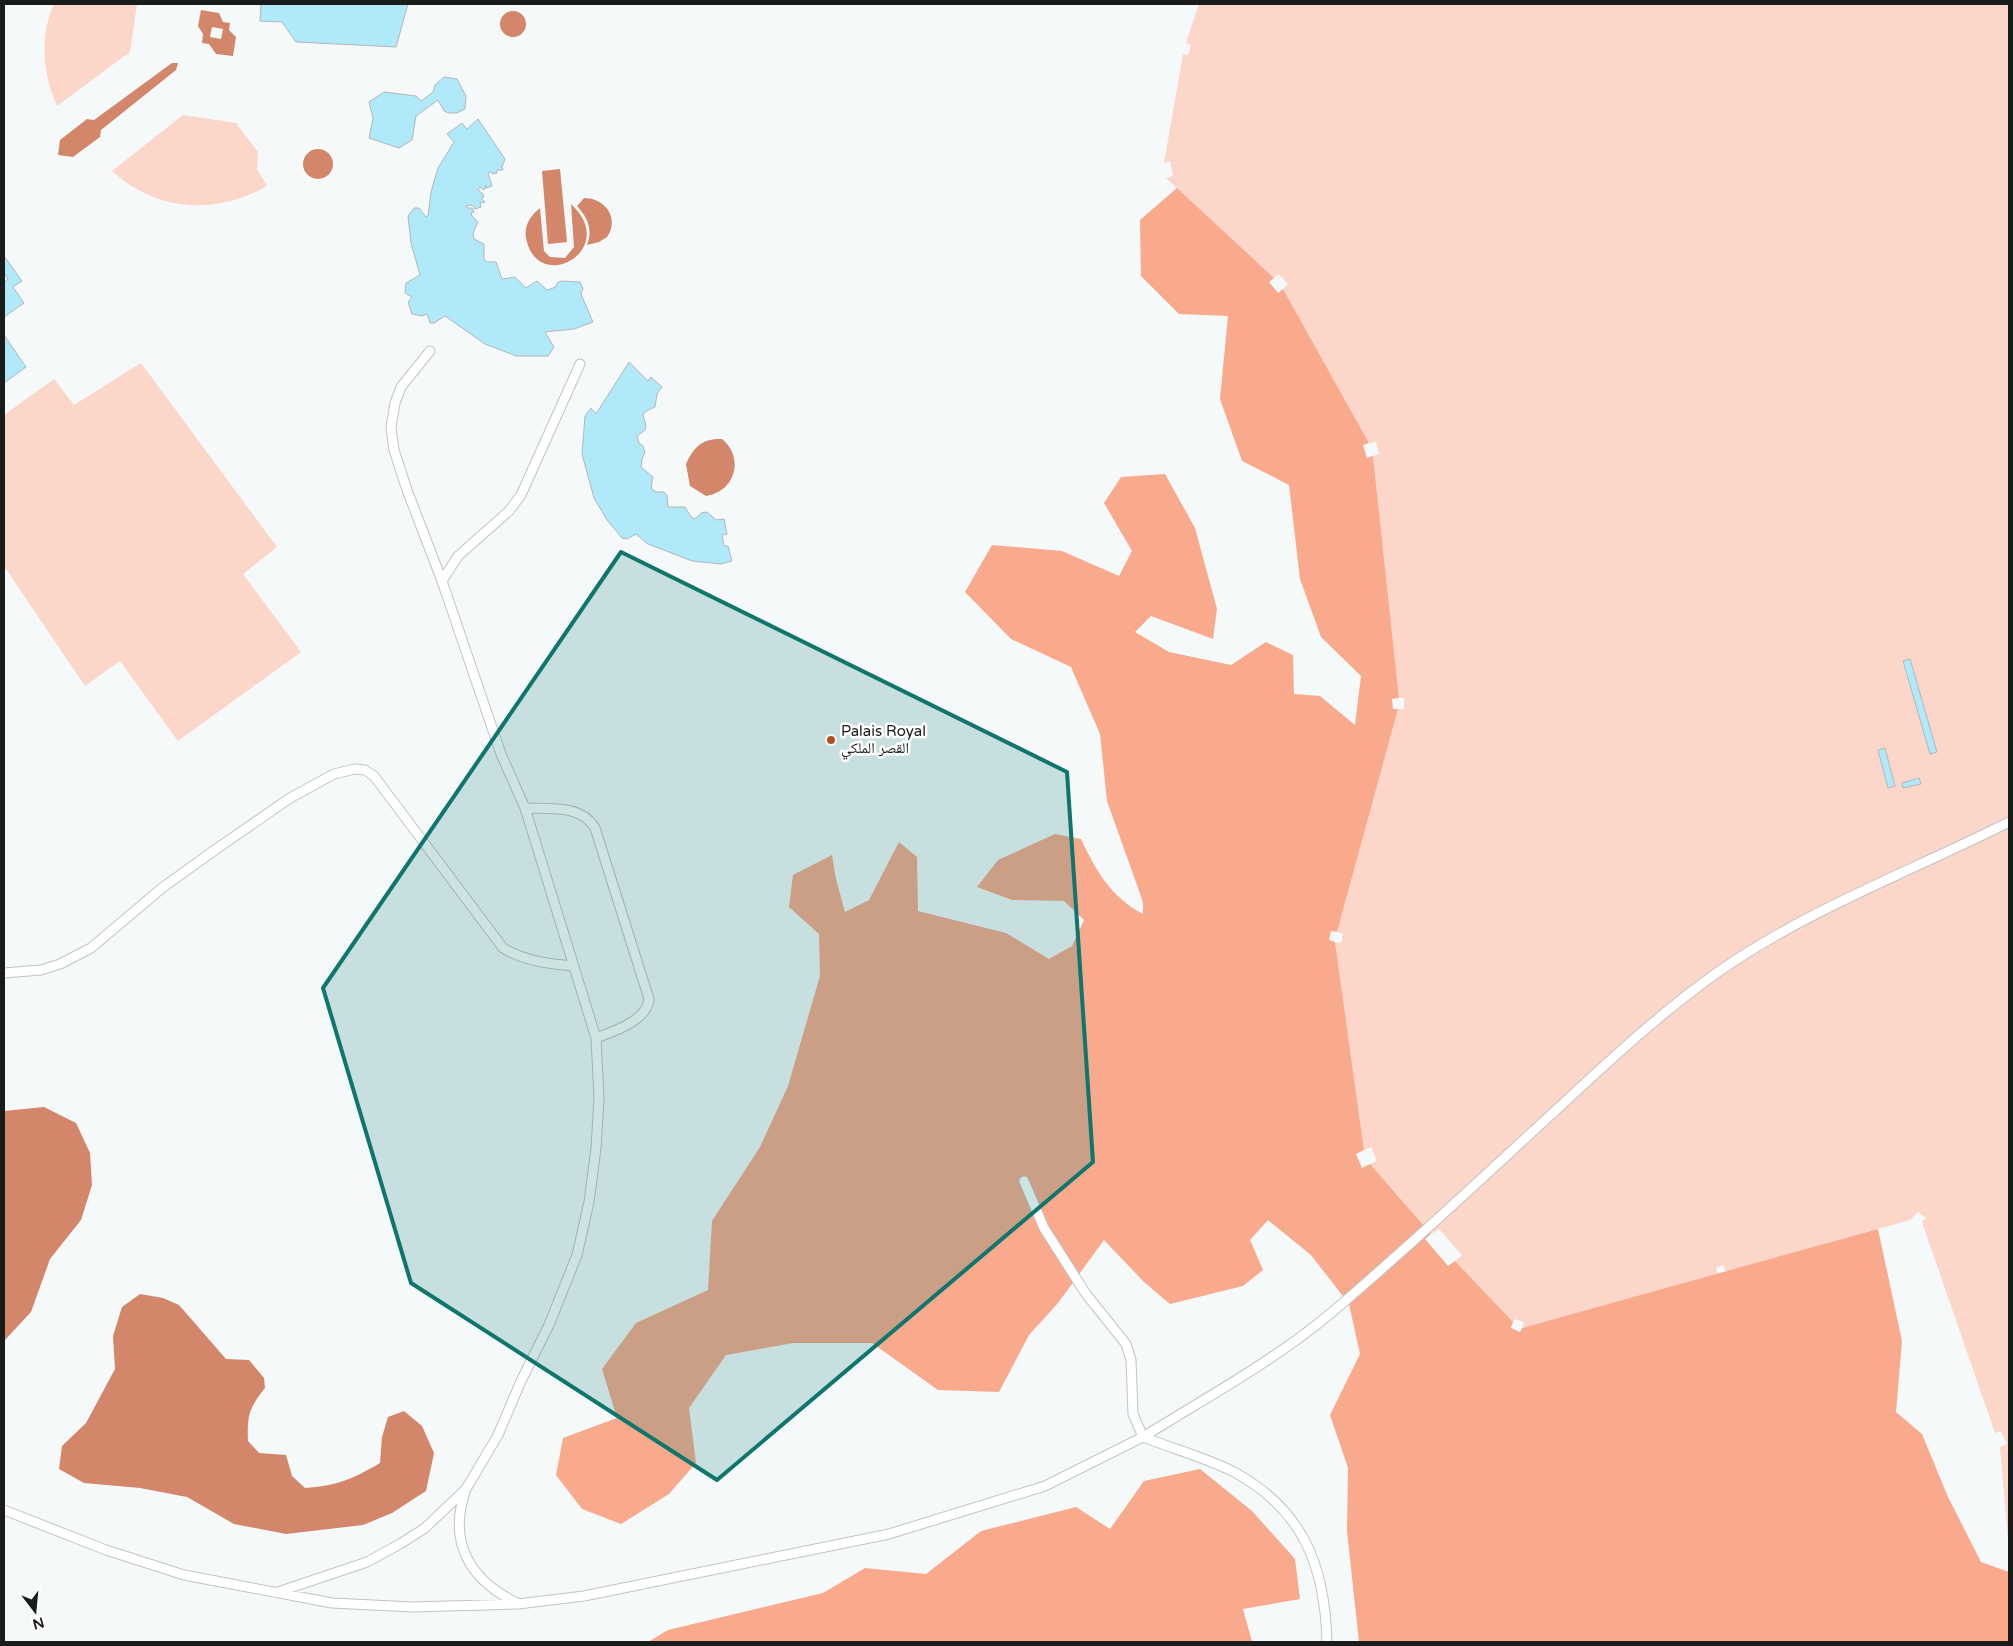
<svg xmlns="http://www.w3.org/2000/svg" width="2013" height="1646" viewBox="0 0 2013 1646" font-family="'Varela Round','Noto Naskh Arabic',sans-serif">
  <style>
    .green { fill: #fcd6c8 }
    .forest { fill: #f9a98c }
    .water { fill: #d3866a; fill-rule: evenodd }
    .building { fill: #b0e9f9; stroke: #b3b7b8 }
    .lines { fill: none; stroke-linecap: round; stroke-linejoin: round }
    .lane-casing { stroke: #c0c4c5; stroke-width: 11 }
    .lane { stroke: #fff; stroke-width: 9 }
    .marked { fill: #0f766e; fill-opacity: 0.2; stroke: #0f766e; stroke-width: 4; stroke-linejoin: round }
    .poi-dot { fill: #b54e26; stroke: #fff; stroke-width: 2 }
    .labels { text-anchor: middle; stroke-width: 5; stroke-linejoin: round; paint-order: stroke }
    .poi-label { font-size: 15px; fill: #1a1b1b; stroke: #fff; text-anchor: start }
  </style>
  <rect width="100%" height="100%" fill="#f5f9fa"/>
  <!-- green -->
  <path class="green" d="M54,4H137L130,52L57,106C43,74 39,37 54,4Z
    M1199,4H2009V1551L2000,1447L2007,1444L2001,1431L1995,1433L1922,1222L1926,1218L1918,1212L1910,1220L1726,1272L1723,1265L1716,1268L1718,1275L1522,1328L1524,1322L1515,1319L1513,1322L1455,1261L1462,1255L1439,1229L1431,1234L1370,1164L1377,1161L1371,1147L1364,1150L1335,942L1341,943L1343,934L1337,932L1398,709H1404V698H1399L1373,456L1379,454L1376,442L1369,443L1283,289L1288,284L1279,274L1274,278L1166,178L1173,176L1170,161L1164,163L1183,54L1188,55L1191,45L1186,43Z
    M183,115L236,123L258,152L257,169L267,186C216,216 156,211 112,171Z
    M141,363L277,547L243,574L301,652L178,741L120,661L85,686L4,566V415L54,379L74,405Z"/>
  <!-- forest -->
  <path class="forest" d="M1177,188L1274,278L1269,282L1278,293L1283,289L1369,443L1363,445L1367,458L1373,456L1399,698L1392,699L1393,709H1398L1337,932L1331,931L1329,940L1335,942L1364,1150L1356,1154L1362,1168L1370,1164L1431,1234L1425,1239L1448,1266L1455,1261L1513,1322L1511,1328L1520,1332L1522,1328L1878,1229L1902,1341L1896,1412L1922,1434L1948,1497L1981,1562L2009,1572V1642H1359L1347,1531L1348,1468L1330,1415L1360,1354L1349,1304L1311,1255L1268,1220L1250,1240L1263,1270L1243,1286L1170,1304L1144,1282L1104,1240L1058,1303L1029,1335L999,1392L938,1390L872,1343H793L726,1355L689,1408L696,1463L669,1494L621,1524L582,1509L556,1475L563,1438L617,1418L602,1369L636,1323L708,1290L712,1221L760,1147L788,1086L820,976L819,934L789,907L793,875L832,855L836,879L845,912L869,900L899,842L917,857L918,911L1006,933L1049,959L1072,946L1084,920L1064,901L1012,900L977,887L998,860L1055,834L1081,839C1096,871 1111,897 1143,914V902L1107,801L1100,734L1071,667L1011,639L965,592L992,545L1062,551L1119,576L1132,551L1104,503L1121,477L1165,474L1195,528L1217,609L1213,639L1151,616L1135,632L1169,652L1231,665L1266,642L1293,655L1294,694L1320,696L1355,725L1361,676L1321,637L1300,579L1289,485L1242,461L1220,399L1228,316L1179,314L1141,276L1140,220Z
    M1200,1469L1252,1511L1295,1559L1300,1599L1243,1609L1252,1642H648L668,1630L823,1593L865,1568L926,1574L981,1531L1076,1507L1110,1529L1144,1481Z"/>
  <!-- water -->
  <path class="water" d="M201,10L219,13L223,22L230,23L229,30L236,37L233,56L216,54L209,44L202,43L203,34L198,26ZM212,27L223,29L221,39L210,37Z
    M500 24a13 13 0 1 1 26 0a13 13 0 1 1-26 0Z
    M172,63H178L176,70L101,130L100,137L73,157L58,155L60,140L87,119L94,120Z
    M303 164a15 15 0 1 1 30 0a15 15 0 1 1-30 0Z
    M560,169L567,242L548,244L542,171Z
    M584,198C605,198 620,218 607,237L599,242L587,245C593,230 588,218 577,206Z
    M571,204C621,250 537,296 526,238C524,226 530,216 540,208L544,251L550,257L565,258L574,247Z
    M722,439C745,458 735,492 706,496L690,486L686,464C694,447 702,438 722,439Z
    M44,1107L76,1123L90,1153L92,1185L81,1220L50,1259L31,1312L4,1341V1111Z
    M140,1294L163,1298L179,1305L226,1359L249,1360L264,1378L265,1388C249,1408 247,1415 248,1441L259,1453L286,1455L292,1476L305,1488C336,1486 353,1479 380,1463L382,1437L388,1417L404,1411L422,1426L434,1453L426,1491L392,1513L363,1525L286,1534L234,1524L187,1497L140,1488L84,1483L59,1469L62,1446L86,1423L115,1369L113,1336L122,1307Z"/>
  <!-- building -->
  <path class="building" d="M261,4H408L396,47L296,42L282,22L260,21Z
    M444,77L457,79L466,96L465,109L457,113H449L444,111L438,100L416,116L412,140L399,148L369,138L373,118L369,102L384,92L416,96L421,101L433,92L435,85Z
    M478,119L505,159L502,167L503,170H497V173L493,174L492,172L488,173L492,186L487,188L485,185L486,188L483,190L480,187L478,190L483,194L484,197L481,198L485,202L480,203L481,207L475,209L472,205L466,206L467,208H472L474,212L471,213L472,216L478,222L473,233L474,239L484,244V259L487,262H496L502,279L515,277L526,288L537,281L547,290L556,287L557,283L561,281L580,282L583,289L581,294L593,322L574,329L545,332L554,347L548,356H516L485,344L445,316L434,323H430L427,314L422,316L412,314L408,302L412,297L405,293L406,283L420,275L411,243L408,216L414,208H419L426,217L428,216L431,192L438,168L454,142L447,134L462,123L467,129Z
    M4,256L22,281L13,287L24,303L4,317V282L8,279L4,273Z
    M4,335L26,367L4,383Z
    M629,362L648,381L651,377L662,387L657,394L655,407L646,411L643,415L646,426L645,430L637,436L639,443L643,446L645,453L642,459L641,467L653,477L651,488L656,492H664L667,495L668,507H685L692,518L695,519L701,513L707,512L716,520L724,519L727,534L722,535L724,546H728L732,561L721,564L692,561L648,544L636,534L627,539L622,538L607,520L594,498L582,454L585,416L591,408L596,414Z
    M1910,659L1937,752L1930,754L1903,661Z
    M1885,748L1895,786L1888,788L1878,750Z
    M1919,778L1921,784L1903,788L1902,783Z"/>
  <g class="lines">
    <defs>
      <path id="lane" d="M442,581L458,556L509,511L521,495L580,364
        M525,808C548,809 581,804 595,828L649,999C647,1021 614,1031 596,1038
        M4,973L41,970L60,964L91,948L162,888L212,852L290,798L334,774L355,769L365,770L374,776L503,948C524,961 550,964 574,966
        M1024,1181L1044,1228L1086,1294L1126,1344L1131,1360L1133,1414L1143,1437C1207,1397 1274,1361 1331,1313C1408,1248 1481,1179 1555,1111C1607,1063 1660,1013 1718,972C1808,909 1912,871 2009,822
        M465,1492C448,1543 470,1580 517,1603
        M4,1510L106,1550L184,1575L332,1603L413,1607L518,1604L584,1596L889,1534L1045,1486L1143,1437C1173,1449 1208,1458 1236,1473C1304,1511 1325,1567 1327,1642
        M278,1592L367,1562L400,1544L425,1528L466,1489L498,1435L521,1381L549,1325L577,1255L589,1202L596,1148L599,1098L596,1038L525,808L501,754L442,581L407,490L394,450L391,427L395,403L401,387L430,351"/>
    </defs>
    <!-- lane casing -->
    <use href="#lane" class="lane-casing"/>
    <!-- lane -->
    <use href="#lane" class="lane"/>
  </g>
  <!-- marked area -->
  <path class="marked" d="M621,552L1067,772L1093,1162L717,1480L411,1283L323,988Z"/>
  <!-- markers -->
  <circle class="poi-dot" cx="831" cy="740" r="5"/>
  <g class="labels">
    <!-- poi labels -->
    <g class="poi-label">
      <text x="841" y="736">Palais Royal<tspan x="841" dy="17">القصر الملكي</tspan></text>
    </g>
  </g>
  <!-- border -->
  <rect width="2013" height="1646" fill="none" stroke="#1a1b1b" stroke-width="10"/>
  <!-- north arrow -->
  <g transform="translate(35 1611) rotate(164)" stroke="#ffffff" stroke-width="4" paint-order="stroke">
  <path d="M0-4L9 19L0 12L-9 19Z" fill="#1a1b1b"/>
  <text y="-8" font-size="14" font-weight="bold" text-anchor="middle" fill="#1a1b1b">N</text>
  </g>
</svg>
